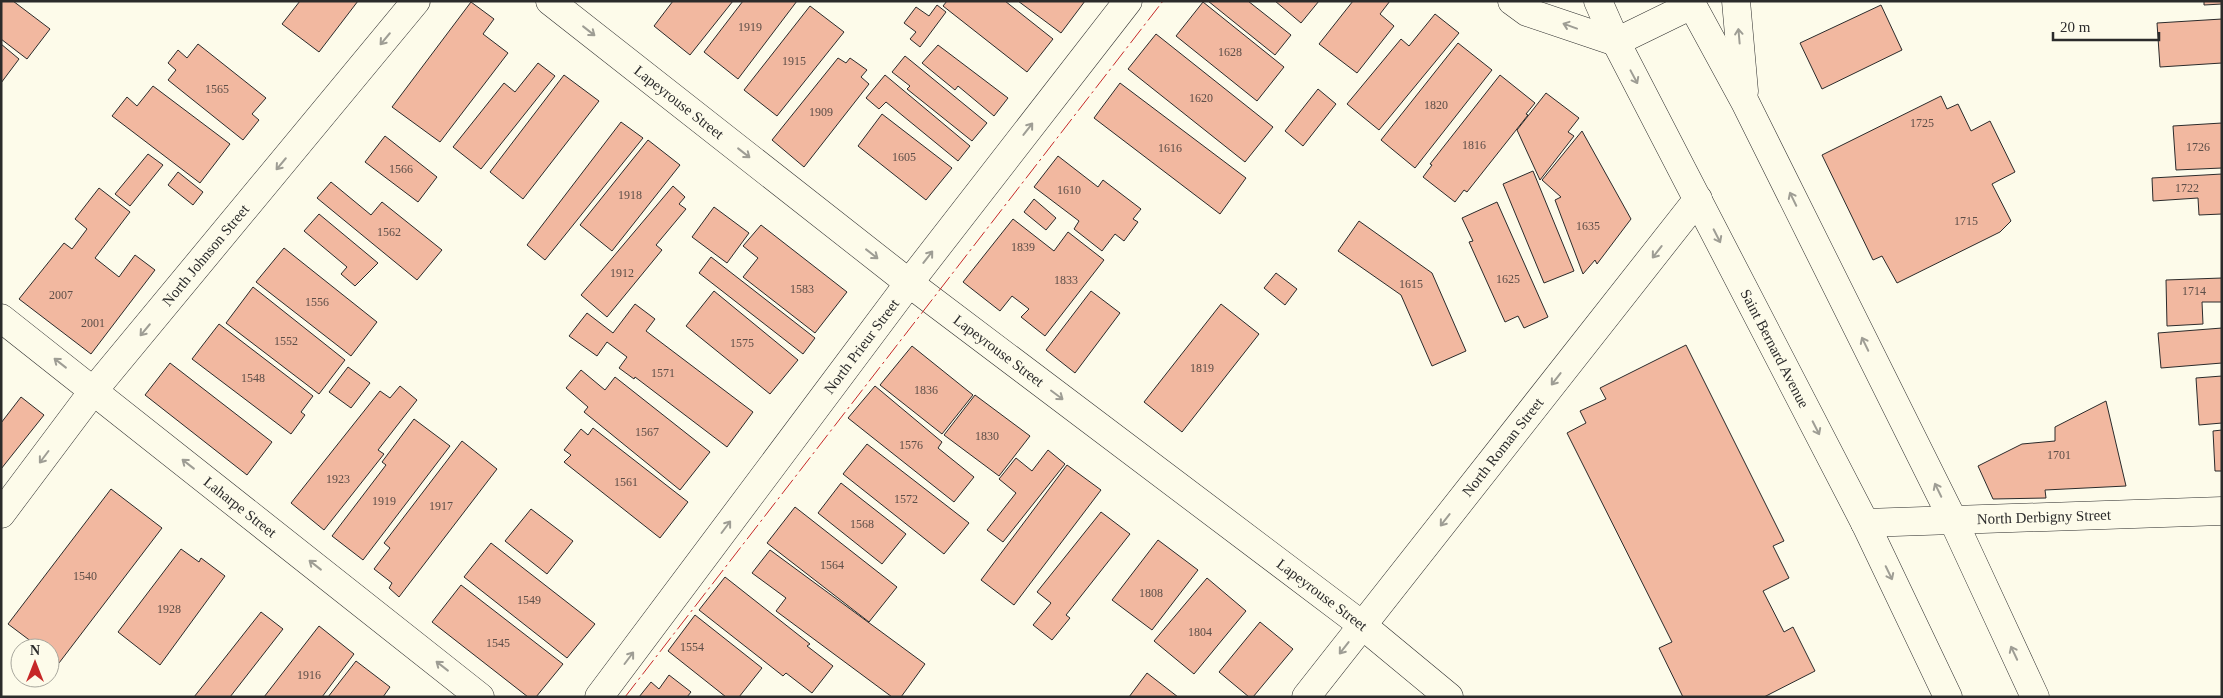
<svg xmlns="http://www.w3.org/2000/svg" width="2223" height="698" viewBox="0 0 2223 698" font-family="'Times New Roman',serif">
  <style>
    .building { fill: #f2b8a0; stroke: #2b2b2b }
    .lines { fill: none; stroke-linecap: round; stroke-linejoin: round }
    .minor-casing { stroke: #2b2b2b; stroke-width: 29 }
    .tertiary-casing { stroke: #2b2b2b; stroke-width: 29 }
    .minor { stroke: #fdfbea; stroke-width: 28 }
    .tertiary { stroke: #fdfbea; stroke-width: 28 }
    .power { stroke: #c62828; stroke-width: 1; stroke-dasharray: 18 4 2.5 4; stroke-linecap: butt }
    .oneway { stroke: #9e9d94 }
    .labels { text-anchor: middle; stroke-width: 4; stroke-linejoin: round; paint-order: stroke }
    .number-label { font-size: 12px; fill: #5d4e48 }
    .street-label { font-size: 15px; fill: #2b2b2b; stroke: #fdfbea }
  </style>
  <rect width="100%" height="100%" fill="#fdfbea"/>
  <!-- building -->
  <path class="building" d="M1,1H13L50,29L27,59L1,39Z
    M300,1H358L319,52L282,24Z
    M673,1H733L690,55L654,26Z
    M743,1H797L738,79L704,52Z
    M947,1H1005L1053,39L1027,72L943,6Z
    M1018,1H1085L1061,33Z
    M1208,1H1248L1291,35L1275,55Z
    M1275,1H1319L1301,23Z
    M1353,1H1390L1380,14L1394,26L1357,73L1319,44Z
    M2204,1H2222V4L2204,5Z
    M471,2L494,19L483,34L508,53L440,142L392,107Z
    M1203,2L1284,67L1257,101L1176,36Z
    M937,5L946,12L920,47L910,39L916,32L904,23L916,7L929,16Z
    M1881,5L1902,50L1822,89L1800,43Z
    M810,6L844,32L777,116L744,90Z
    M1435,14L1459,33L1379,130L1347,104L1401,39L1409,46Z
    M2222,19V63L2160,67L2157,23Z
    M1156,34L1273,127L1245,162L1128,69Z
    M1458,43L1492,70L1415,168L1381,140Z
    M1,44L19,59L1,83Z
    M198,44L266,98L252,114L259,120L243,140L168,80L176,70L168,63L178,50L187,58Z
    M938,45L1008,98L994,116L958,86L955,90L922,63Z
    M905,56L987,123L972,141L907,89L910,86L892,72Z
    M838,58L846,63L850,58L867,70L861,77L869,84L804,167L772,140Z
    M538,63L555,76L481,169L453,147L504,83L515,92Z
    M564,75L599,101L523,199L490,172Z
    M885,75L970,146L958,161L886,102L879,109L866,98Z
    M1500,75L1535,103L1526,114L1528,115L1467,192L1464,190L1455,202L1423,177L1432,165L1430,164Z
    M1120,83L1246,178L1220,214L1094,118Z
    M153,86L230,144L200,183L112,116L127,97L137,106Z
    M1318,89L1336,104L1303,146L1285,131Z
    M1546,93L1579,118L1568,132L1574,136L1540,180L1517,130Z
    M1941,96L1947,109L1958,104L1971,131L1990,121L2015,172L1992,184L2011,221L2000,232L1897,283L1882,256L1873,260L1822,155Z
    M882,114L952,168L926,200L858,146Z
    M621,122L643,138L545,260L527,245Z
    M2222,123V168L2176,170L2173,126Z
    M1582,131L1631,219L1597,264L1595,260L1583,274L1555,200L1561,197L1542,180Z
    M385,136L437,177L418,202L365,162Z
    M648,140L680,165L612,251L580,225Z
    M148,154L163,165L130,206L115,194Z
    M1058,156L1098,187L1103,180L1141,209L1133,219L1138,222L1124,241L1115,234L1102,251L1074,229L1079,221L1034,187Z
    M1533,171L1574,271L1544,283L1503,184Z
    M178,172L203,192L193,205L168,185Z
    M2222,174V214L2199,215L2198,198L2153,201L2152,178Z
    M331,182L371,215L382,202L442,250L417,280L317,198Z
    M673,186L685,197L679,204L686,209L656,245L662,250L607,317L581,295Z
    M99,188L130,212L95,258L119,277L135,255L155,270L91,354L19,299L64,243L72,249L87,229L75,219Z
    M1034,199L1056,218L1046,230L1024,212Z
    M1497,202L1548,317L1524,328L1518,316L1505,322L1469,242L1473,241L1462,218Z
    M714,207L749,233L727,263L692,237Z
    M319,214L378,263L355,286L341,274L347,267L304,231Z
    M1013,219L1054,251L1068,232L1104,260L1045,336L1021,317L1029,309L1012,296L1000,311L963,282Z
    M1359,221L1432,273L1466,351L1432,366L1401,295L1338,251Z
    M761,225L847,292L815,333L743,277L758,258L743,246Z
    M284,248L377,322L351,356L256,282Z
    M711,257L815,338L803,354L699,273Z
    M1276,273L1297,289L1285,305L1264,288Z
    M2222,278V302H2202L2203,324L2167,326L2166,280Z
    M253,287L345,360L319,394L226,323Z
    M714,291L798,360L770,394L686,326Z
    M1091,291L1120,313L1075,373L1046,350Z
    M635,304L655,319L646,331L753,412L727,447L635,377L634,379L619,368L627,357L607,342L597,356L569,336L587,313L613,333Z
    M1221,304L1259,334L1182,432L1144,402Z
    M219,324L313,396L301,412L305,415L291,434L192,359Z
    M2222,328V363L2161,368L2158,333Z
    M1686,345L1784,541L1773,546L1789,578L1763,591L1784,632L1793,627L1815,671L1764,697H1683L1659,648L1672,642L1567,433L1586,423L1580,411L1606,399L1600,388Z
    M912,346L973,395L942,434L880,385Z
    M170,363L272,442L247,475L145,395Z
    M348,367L370,383L351,408L329,392Z
    M581,370L605,390L615,377L710,452L680,490L584,412L588,407L566,388Z
    M2222,376V423L2199,425L2196,378Z
    M400,386L417,400L378,450L384,454L324,530L291,503L380,391L390,398Z
    M875,386L942,442L938,448L974,477L954,502L848,418Z
    M975,395L1030,436L999,476L944,435Z
    M21,397L44,415L1,469V423Z
    M2106,401L2126,486L2045,490L2046,498L1993,499L1978,466L2022,444L2055,441V427Z
    M414,419L450,446L363,560L332,536L386,465L382,462Z
    M593,428L688,502L660,538L564,462L571,455L564,450L581,429L588,435Z
    M2222,430V471H2215L2213,431Z
    M462,441L497,469L399,597L389,588L392,583L374,569L390,548L384,543Z
    M867,444L969,523L944,554L843,474Z
    M1048,450L1065,464L1003,542L987,530L1016,493L999,479L1016,458L1032,471Z
    M1067,465L1101,490L1014,605L981,580Z
    M841,483L906,534L882,564L818,513Z
    M111,489L162,528L59,663L50,656V648H40L8,624Z
    M795,507L897,587L869,622L767,543Z
    M531,509L573,541L547,574L505,541Z
    M1101,512L1130,534L1066,615L1070,618L1052,640L1033,625L1051,603L1037,592Z
    M1158,540L1198,570L1152,630L1112,600Z
    M491,543L595,624L567,658L464,577Z
    M181,549L199,562L201,558L225,576L160,665L118,632Z
    M770,550L925,664L901,697H892L776,611L786,598L752,573Z
    M725,577L810,644L807,646L833,666L812,693L786,673L783,676L699,610Z
    M1207,578L1246,611L1194,674L1154,641Z
    M461,585L563,664L536,697H528L432,622Z
    M261,612L283,629L230,697H194Z
    M695,615L762,668L739,697H726L668,651Z
    M1260,622L1293,649L1253,697H1249L1219,672Z
    M319,626L354,654L322,697H264Z
    M356,661L390,687L383,697H328Z
    M1147,673L1178,697H1129Z
    M669,675L691,692L687,697H639L651,682L659,689Z"/>
  <g class="lines">
    <defs>
      <g id="minor">
        <path id="s1" d="M550,1L909,283L1362,625L1449,697"/>
        <path d="M1512,1L1527,12L1616,42"/>
        <path id="s2" d="M1,318L480,697"/>
        <path id="s3" d="M1,514L94,390L416,1"/>
        <path id="s4" d="M1865,523L2222,511"/>
        <path id="s5" d="M599,697L909,283L1128,1"/>
        <path id="s6" d="M1306,697L1698,199"/>
      </g>
      <g id="tertiary">
        <path id="s7" d="M1598,1L1616,42L1865,523L1948,697"/>
        <path d="M1690,1L1745,102L1953,520L2035,697"/>
        <path d="M1736,1L1744,91"/>
        <path d="M1616,42L1692,5"/>
      </g>
    </defs>
    <!-- minor casing -->
    <use href="#minor" class="minor-casing"/>
    <!-- tertiary casing -->
    <use href="#tertiary" class="tertiary-casing"/>
    <!-- minor -->
    <use href="#minor" class="minor"/>
    <!-- tertiary -->
    <use href="#tertiary" class="tertiary"/>
    <!-- power -->
    <path class="power" d="M625,697L1163,1"/>
  </g>
  <!-- one-way arrows -->
  <defs><path id="oneway-shaft" d="M-6 0H5M1.5-3L5.5 0L1.5 3" fill="none" stroke-width="1.6" stroke-linecap="round" stroke-linejoin="round" transform="scale(1.25)"/></defs>
  <g class="oneway">
    <use href="#oneway-shaft" transform="translate(1570 26) rotate(-160)"/>
    <use href="#oneway-shaft" transform="translate(589 31) rotate(38)"/>
    <use href="#oneway-shaft" transform="translate(1739 36) rotate(-95)"/>
    <use href="#oneway-shaft" transform="translate(385 39) rotate(130)"/>
    <use href="#oneway-shaft" transform="translate(1634 77) rotate(62)"/>
    <use href="#oneway-shaft" transform="translate(1028 129) rotate(-52)"/>
    <use href="#oneway-shaft" transform="translate(744 153) rotate(38)"/>
    <use href="#oneway-shaft" transform="translate(281 164) rotate(130)"/>
    <use href="#oneway-shaft" transform="translate(1793 199) rotate(-116)"/>
    <use href="#oneway-shaft" transform="translate(1717 236) rotate(63)"/>
    <use href="#oneway-shaft" transform="translate(1657 252) rotate(128)"/>
    <use href="#oneway-shaft" transform="translate(872 254) rotate(38)"/>
    <use href="#oneway-shaft" transform="translate(928 257) rotate(-52)"/>
    <use href="#oneway-shaft" transform="translate(145 330) rotate(130)"/>
    <use href="#oneway-shaft" transform="translate(1865 344) rotate(-116)"/>
    <use href="#oneway-shaft" transform="translate(60 363) rotate(-142)"/>
    <use href="#oneway-shaft" transform="translate(1556 379) rotate(128)"/>
    <use href="#oneway-shaft" transform="translate(1057 395) rotate(37)"/>
    <use href="#oneway-shaft" transform="translate(1816 428) rotate(63)"/>
    <use href="#oneway-shaft" transform="translate(44 457) rotate(127)"/>
    <use href="#oneway-shaft" transform="translate(188 464) rotate(-142)"/>
    <use href="#oneway-shaft" transform="translate(1938 490) rotate(-116)"/>
    <use href="#oneway-shaft" transform="translate(1445 520) rotate(128)"/>
    <use href="#oneway-shaft" transform="translate(726 527) rotate(-53)"/>
    <use href="#oneway-shaft" transform="translate(315 565) rotate(-142)"/>
    <use href="#oneway-shaft" transform="translate(1889 573) rotate(64)"/>
    <use href="#oneway-shaft" transform="translate(1344 648) rotate(128)"/>
    <use href="#oneway-shaft" transform="translate(2014 653) rotate(-115)"/>
    <use href="#oneway-shaft" transform="translate(629 658) rotate(-53)"/>
    <use href="#oneway-shaft" transform="translate(442 666) rotate(-142)"/>
  </g>
  <g class="labels">
    <!-- number labels -->
    <g class="number-label">
      <text x="750" y="31">1919</text>
      <text x="1230" y="56">1628</text>
      <text x="794" y="65">1915</text>
      <text x="217" y="93">1565</text>
      <text x="1201" y="102">1620</text>
      <text x="1436" y="109">1820</text>
      <text x="821" y="116">1909</text>
      <text x="1922" y="127">1725</text>
      <text x="1474" y="149">1816</text>
      <text x="2198" y="151">1726</text>
      <text x="1170" y="152">1616</text>
      <text x="904" y="161">1605</text>
      <text x="401" y="173">1566</text>
      <text x="2187" y="192">1722</text>
      <text x="1069" y="194">1610</text>
      <text x="630" y="199">1918</text>
      <text x="1966" y="225">1715</text>
      <text x="1588" y="230">1635</text>
      <text x="389" y="236">1562</text>
      <text x="1023" y="251">1839</text>
      <text x="622" y="277">1912</text>
      <text x="1508" y="283">1625</text>
      <text x="1066" y="284">1833</text>
      <text x="1411" y="288">1615</text>
      <text x="802" y="293">1583</text>
      <text x="2194" y="295">1714</text>
      <text x="61" y="299">2007</text>
      <text x="317" y="306">1556</text>
      <text x="93" y="327">2001</text>
      <text x="286" y="345">1552</text>
      <text x="742" y="347">1575</text>
      <text x="1202" y="372">1819</text>
      <text x="663" y="377">1571</text>
      <text x="253" y="382">1548</text>
      <text x="926" y="394">1836</text>
      <text x="647" y="436">1567</text>
      <text x="987" y="440">1830</text>
      <text x="911" y="449">1576</text>
      <text x="2059" y="459">1701</text>
      <text x="338" y="483">1923</text>
      <text x="626" y="486">1561</text>
      <text x="906" y="503">1572</text>
      <text x="384" y="505">1919</text>
      <text x="441" y="510">1917</text>
      <text x="862" y="528">1568</text>
      <text x="832" y="569">1564</text>
      <text x="85" y="580">1540</text>
      <text x="1151" y="597">1808</text>
      <text x="529" y="604">1549</text>
      <text x="169" y="613">1928</text>
      <text x="1200" y="636">1804</text>
      <text x="498" y="647">1545</text>
      <text x="692" y="651">1554</text>
      <text x="309" y="679">1916</text>
    </g>
    <!-- street labels -->
    <g class="street-label">
      <text dy="5" stroke="none"><textPath href="#s1" startOffset="164">Lapeyrouse Street</textPath></text>
      <text dy="5" stroke="none"><textPath href="#s3" startOffset="330">North Johnson Street</textPath></text>
      <text dy="5" stroke="none"><textPath href="#s5" startOffset="438">North Prieur Street</textPath></text>
      <text dy="5" stroke="none"><textPath href="#s7" startOffset="390">Saint Bernard Avenue</textPath></text>
      <text dy="5" stroke="none"><textPath href="#s1" startOffset="569">Lapeyrouse Street</textPath></text>
      <text dy="5" stroke="none"><textPath href="#s6" startOffset="318">North Roman Street</textPath></text>
      <text dy="5" stroke="none"><textPath href="#s2" startOffset="305">Laharpe Street</textPath></text>
      <text dy="5" stroke="none"><textPath href="#s4" startOffset="179">North Derbigny Street</textPath></text>
      <text dy="5" stroke="none"><textPath href="#s1" startOffset="974">Lapeyrouse Street</textPath></text>
    </g>
  </g>
  <!-- border -->
  <rect width="2223" height="698" fill="none" stroke="#2b2b2b" stroke-width="5"/>
  <!-- north arrow -->
  <g transform="translate(35 663)"><circle r="24" fill="#fdfbea" stroke="#a9a89e"/>
  <path d="M0-4L9 19L0 12L-9 19Z" fill="#c62828"/>
  <text y="-8" font-size="14" font-weight="bold" text-anchor="middle" fill="#2b2b2b">N</text>
  </g>
  <!-- scale -->
  <path d="M2053 32v8h106v-8" fill="none" stroke="#2b2b2b" stroke-width="2.5"/>
  <text x="2060" y="32" font-size="15" fill="#2b2b2b" stroke="#fdfbea" stroke-width="4" paint-order="stroke">20 m</text>
</svg>
